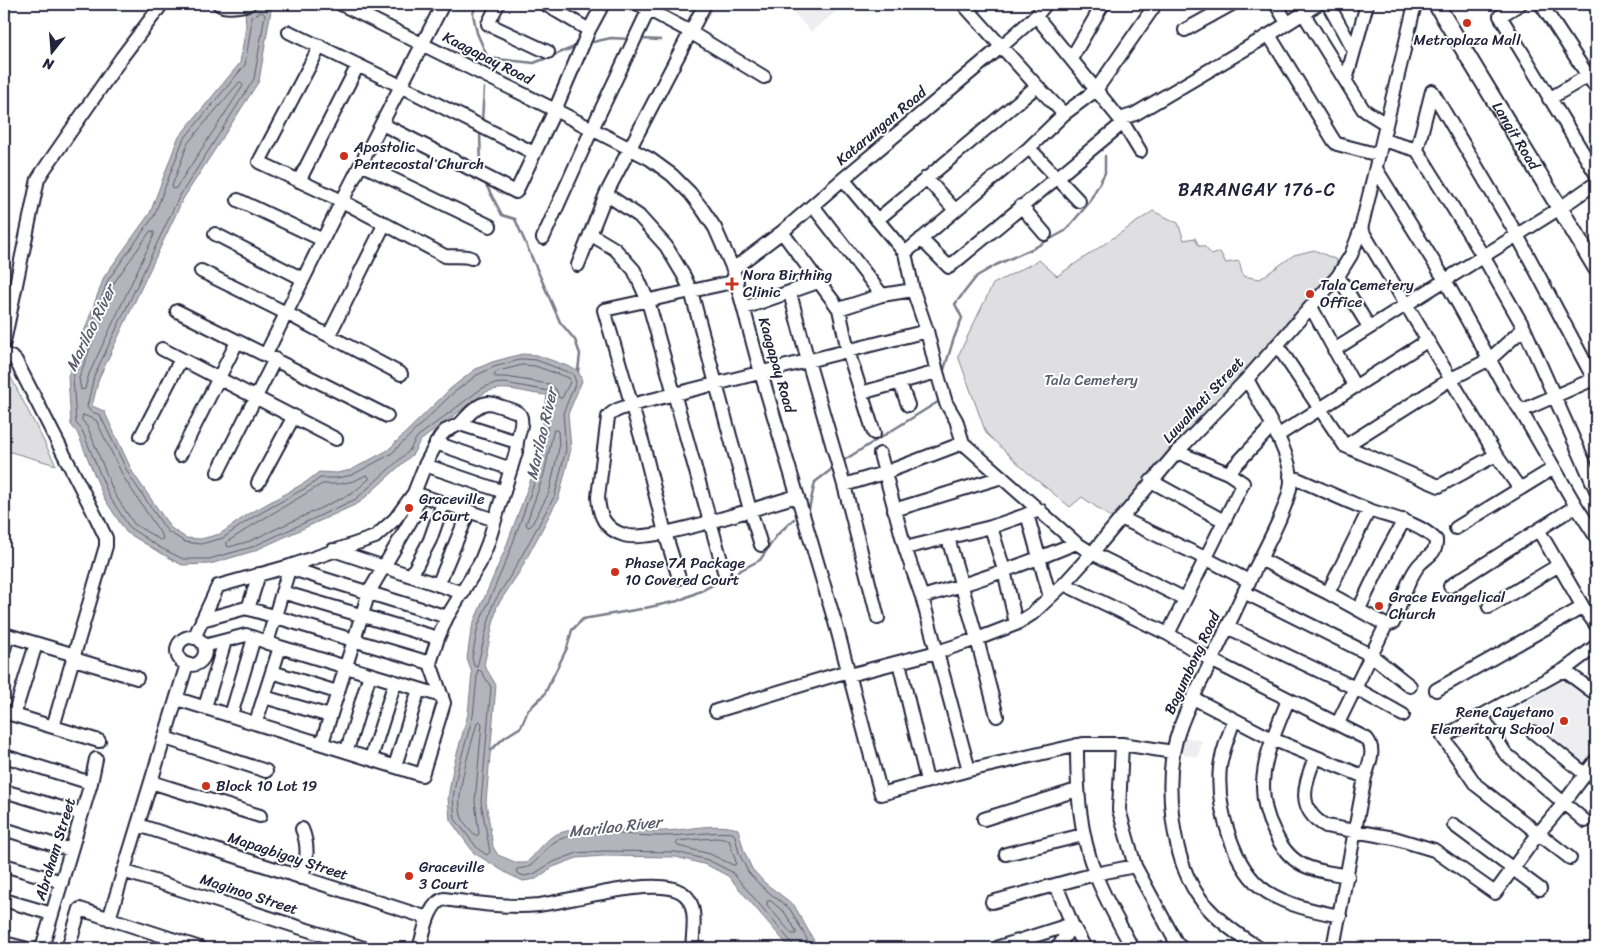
<svg xmlns="http://www.w3.org/2000/svg" width="1600" height="952" viewBox="0 0 1600 952" font-family="Sriracha,sans-serif">
  <style>
    .built { fill: #eeeef1 }
    .green { fill: #dfdfe2; stroke: #80808e }
    .water { fill: #b4b4bc; stroke: #7a7a88 }
    .lines { fill: none; stroke-linecap: round; stroke-linejoin: round }
    .shore { stroke: #5c5c6f; stroke-width: 1 }
    .stream { stroke: #7a7a88; stroke-width: 2.5 }
    .minor-casing { stroke: #22223b; stroke-width: 16 }
    .major-casing { stroke: #22223b; stroke-width: 19 }
    .minor { stroke: #fff; stroke-width: 12 }
    .major { stroke: #fff; stroke-width: 15 }
    .poi-dot { fill: #c8321e; stroke: #fff; stroke-width: 2 }
    .labels { text-anchor: middle; stroke-width: 4; stroke-linejoin: round; paint-order: stroke }
    .poi-label { font-size: 15px; fill: #22223b; stroke: #fff; text-anchor: start }
    .street-label { font-size: 15px; fill: #22223b; stroke: #fff }
    .park-label { font-size: 15px; fill: #5b5b6d; stroke: #fff }
    .water-label { font-size: 16px; font-style: italic; fill: #5c5c6f; stroke: #fff }
    .quarter-label { font-size: 18px; letter-spacing: 1px; fill: #22223b; stroke: #fff }
  </style>
  <rect width="100%" height="100%" fill="#fff"/>
  <filter id="ink" filterUnits="userSpaceOnUse"><feTurbulence type="fractalNoise" baseFrequency=".02" numOctaves="2"/><feDisplacementMap in="SourceGraphic" scale="10" xChannelSelector="R" yChannelSelector="G"/><feConvolveMatrix kernelMatrix="1 2 1 2 8 2 1 2 1" color-interpolation-filters="sRGB"/></filter>
  <g filter="url(#ink)">
    <!-- built -->
    <path class="built" d="M786,4H845L811,32Z
      M1567,676L1596,700V756L1586,769L1539,738L1523,704Z
      M1181,736L1202,741L1198,757L1177,753Z"/>
    <!-- green -->
    <path class="green" d="M1153,211L1178,223L1184,240L1195,238L1199,246H1204L1212,255L1220,252L1226,263L1239,261L1243,276L1260,279L1294,255L1314,250L1337,260L1334,275L1113,519L1082,497L1070,507L1028,473L986,433L958,356L993,284L1039,260L1057,276Z
      M5,366L56,465L4,450Z"/>
    <!-- water -->
    <path class="water" d="M272,4L259,81L183,199L99,378L92,406L104,411L133,473L171,528L186,538L201,539L220,534L247,515L306,482L319,472L337,473L351,470L388,450L450,389L474,370L492,362L522,354L537,355L578,370L582,381L568,414L571,449L559,497L520,571L497,606L484,665L496,685L486,802L493,847L498,855L517,863H526C534,856 545,841 553,836C577,822 636,832 665,831C688,830 715,822 738,829L744,851L752,869L765,883L794,905L818,948H790L728,876L707,865L676,857L603,856L577,858L553,867L536,879L523,881L508,874L474,853L450,820L448,798L453,768L468,714L472,673L467,659L470,637L473,624L504,552L534,471L542,429L547,395C525,394 505,383 484,393L420,441L413,454L359,503L254,551L210,564L182,565L157,551L126,532L104,498L77,432L71,425L68,376L104,277L150,213L178,138L240,63L246,26L245,12Z"/>
    <g class="lines">
      <!-- shore -->
      <path class="shore" d="M262,12L265,15L254,79L179,197L94,376L87,407L90,411L100,415L129,475L167,531L185,542L201,544L223,538L250,519L309,486L320,478H337L352,475L391,454L453,393L477,375L494,367L523,359L536,360L573,374L576,382L563,413L566,449L555,495L515,568L493,604L477,667L474,666L472,658L478,626L509,554L538,472L547,430L552,397L549,391L505,383L492,384L481,389L417,437L409,451L356,499L252,547L209,559H183L159,547L130,528L109,496L82,430L76,423L73,377L108,280L154,216L183,140L245,65L251,27V17Z
        M240,82L242,83L243,86L176,188L173,189L172,186L188,143Z
        M151,231L154,232V235L89,374L85,389L81,390L79,378L114,283Z
        M523,365L535,366L569,378L570,382L562,398H559L556,389L549,384L506,377H496L494,376L496,372Z
        M83,415L96,420L124,478L163,537L162,540H160L134,524L114,493L88,428L82,420Z
        M554,430H556L558,431L559,448L549,493L531,526L528,527L526,524L544,474Z
        M367,475L369,477V479L353,493L250,541L229,547L227,546V542L253,525L322,484H339L354,481Z
        M478,670L481,671L491,687L481,802L490,852L487,855L478,849L455,819L453,798L458,769L473,716Z
        M480,721L482,724L475,801L479,834L477,836C471,832 463,822 461,815C455,791 471,747 477,723Z
        M717,838L729,840L736,862L735,865H733L710,854L678,846L676,844L678,841Z
        M768,901H771L785,913L796,931V934H792L767,905Z
        M793,948L792,943L732,872L708,860L676,852L603,851L577,853L551,863L534,874L524,876L517,873L516,870C520,867 526,869 530,866C540,859 547,845 558,840C588,827 632,837 664,836C687,836 710,831 733,833L735,836L739,853L748,872L762,887L790,909L812,948"/>
      <!-- stream -->
      <path class="stream" d="M476,4L473,14L477,33L488,58L486,71
        M640,39L661,40
        M593,42L611,38L630,39
        M488,58L534,63L577,46
        M482,121L484,88
        M480,131L481,169
        M484,181L502,215L515,219L560,322L575,340L580,354L578,371
        M943,373L954,338L962,318L955,304L977,276L996,265L1034,248L1065,231L1088,204L1105,173V156
        M841,462L941,400
        M809,509L815,482L832,469
        M645,608L678,601L705,589L760,560L777,535L794,519
        M491,750L505,737L521,727L528,710L544,695L567,648L572,630L583,619L641,609"/>
      <defs>
        <path id="minor" d="M219,4C225,9 241,6 249,4
          M341,4L555,110L650,159L672,175L690,193L703,210L715,228L733,269L761,373L837,629L881,794L969,770L1083,744H1122L1173,752
          M498,4L488,24L548,52
          M545,4L589,30
          M638,4L685,29L764,77
          M963,4L1037,86L1064,114
          M1276,4L1287,23
          M1328,4L1354,51
          M1520,4L1500,16L1596,174
          M1541,4L1596,88
          M1303,13L1363,109L1367,112L1386,124
          M1036,16L1123,123L1140,151
          M1185,30L1232,4
          M289,32L401,86L534,153
          M1269,35L1334,141L1337,144L1379,155
          M320,46L259,162L342,201L445,256C453,257 464,255 471,258
          M1071,59L1103,4
          M1346,80L1367,4
          M1432,91L1517,235L1596,383
          M1549,99L1596,71
          M1120,119L1135,114L1269,35L1318,4
          M382,124L516,192L555,110L589,30L603,4
          M1383,140L1417,150L1483,256L1524,328L1596,490
          M1029,148L1079,201
          M1417,150L1432,91
          M361,164L490,226
          M1376,169L1445,280L1507,391L1521,411L1576,506L1596,537
          M926,178L955,210
          M843,179L905,253L913,290L927,331L937,372L946,403L956,420L963,443L1076,543L1092,553L1185,599
          M299,181L358,65
          M606,194L639,216L666,246L684,276L691,291L750,510L761,545
          M238,200L323,240
          M813,206L882,295
          M1021,206L1045,234
          M877,220L1037,86
          M1361,229L1496,455L1520,489
          M782,232L839,309L848,351L874,433
          M215,234L303,279
          M590,234L615,249L634,270L648,301L724,571
          M543,238L592,129L649,9
          M921,239L949,267L1123,123
          M905,253L1029,148L1064,114L1096,90L1153,8
          M578,265L606,194L705,4
          M733,269L782,232L843,179L1002,46L1036,16L1046,4
          M201,271L286,313L401,374
          M1338,276L1369,327
          M790,293L808,361L844,485L878,618
          M1311,307L1355,387
          M744,308L818,282
          M839,309L882,295L913,290
          M177,311L387,416
          M329,335L385,223
          M4,342L38,179L43,171L122,57L162,4
          M1277,345L1345,446L1439,486L1496,455
          M162,349L336,439
          M1334,350L1560,208L1596,183
          M4,354L13,358L16,361L96,517L106,538V546L53,727
          M266,354L342,201L443,4
          M1247,379C1261,406 1292,453 1291,482C1289,505 1266,547 1255,569C1239,602 1224,635 1208,668C1196,691 1183,715 1176,740C1164,784 1172,856 1197,894C1212,917 1236,934 1259,948
          M900,383L908,405
          M861,393L937,372
          M1521,411L1596,378
          M460,424C467,417 476,404 488,403C493,403 501,407 506,408C511,410 518,411 520,415C524,422 518,434 517,442
          M141,436L181,359
          M1277,436L1427,341
          M436,443L511,469
          M1345,446L1451,379L1490,359L1524,328
          M880,454L905,548L922,597L969,770
          M180,455L237,342
          M425,465L504,492
          M218,472L275,359
          M1228,473L1272,426
          M1290,476C1317,487 1343,500 1369,510C1392,518 1418,522 1436,540C1437,554 1427,556 1419,565C1407,579 1401,605 1393,623L1386,625L1338,723
          M1151,481L1224,521
          M258,483L294,416
          M844,485L884,473L963,443
          M414,493L495,520
          M797,496C765,505 651,544 624,535C605,529 599,516 598,497L608,417C613,410 623,408 631,405L927,331
          M894,510L1002,477
          M1027,514L1050,597
          M1121,518L1205,558L1249,581
          M991,527L1004,570L1016,624
          M1456,528L1554,468
          M1539,531L1583,607L1596,625
          M948,538L977,639L997,716
          M905,548L991,527L1040,510
          M333,550L463,593
          M1260,559L1328,593L1386,625
          M289,568L447,617
          M411,576L430,540L443,503
          M679,578L665,533L643,444L604,310L737,281
          M1064,584L1168,634L1211,660L1367,739C1376,750 1369,764 1365,777L1333,948
          M438,585L469,511
          M1450,586L1576,506
          M282,592L438,638
          M1244,592L1371,655L1410,686
          M1328,593L1369,510
          M922,597C974,582 1026,564 1076,543
          M1489,607L1559,565
          M248,609L259,574
          M1359,609L1386,553L1404,520
          M202,620L246,608L430,663
          M1227,627L1355,688L1403,715
          M4,634L75,655
          M1168,634L1243,483L1228,473L1177,452
          M177 651a14 14 0 1 1 28 0a14 14 0 1 1-28 0Z
          M267,643L290,566
          M204,646L246,635L280,647L442,696
          M4,649L8,635
          M74,659L137,678
          M899,662L927,781
          M1564,670L1596,694
          M272,672L337,692
          M849,675L937,652L977,639L1016,624L1032,614L1064,584L1092,553L1177,452L1247,379L1338,276L1351,255L1361,229L1415,4
          M1436,690L1583,607
          M264,697L330,716
          M1193,698L1272,739L1365,777
          M177,699L422,775L444,703L430,663L438,638L447,617L480,563L488,543L516,452L517,442L460,424L445,431L440,437L425,465L414,493L395,519L375,537L290,566L218,586L194,638
          M1288,700C1270,745 1250,784 1274,831C1280,845 1289,858 1303,865C1317,872 1333,873 1348,876
          M205,707L225,641
          M716,711L848,671
          M4,712L99,741
          M14,715L36,644
          M231,715L254,638
          M1482,716L1505,753L1585,821
          M1234,720C1229,735 1222,751 1220,767C1216,806 1233,870 1267,892C1289,906 1315,911 1340,916
          M256,722L280,647
          M1533,732L1585,774
          M165,738L266,771
          M322,743L369,592L413,517L419,495
          M1122,744L1119,810L1135,866L1177,944L1182,948
          M1077,745C1077,790 1079,831 1095,873C1104,898 1120,924 1132,948
          M347,750L370,674
          M4,756L91,783
          M371,758L395,682
          M1315,758C1304,784 1296,810 1326,826L1394,838L1434,850L1495,893L1538,834L1563,804L1596,760
          M395,766L419,689
          M151,782L260,816
          M4,791L82,814
          M984,819L1077,790
          M138,825L428,918
          M1454,825L1540,889
          M4,829L71,850
          M1006,854L1083,835
          M1570,858L1476,785L1443,737L1564,670L1596,646
          M4,865L62,882
          M123,871L364,948
          M301,878C308,861 309,846 302,829
          M1056,885L1072,924L1085,948
          M4,900L52,914
          M992,902L1095,874L1135,866
          M109,919L187,664
          M4,943L24,948
          M999,947L1072,924
          M42,948L91,783L96,759
          M68,948L80,909L200,948
          M419,948C424,934 428,903 444,899C475,903 507,908 539,905C571,901 655,876 681,892C699,902 693,931 692,948
          M1058,948L1072,924"/>
        <g id="major">
          <path id="s1" d="M1436,4L1596,268"/>
        </g>
      </defs>
      <!-- minor casing -->
      <use href="#minor" class="minor-casing"/>
      <!-- major casing -->
      <use href="#major" class="major-casing"/>
      <!-- minor -->
      <use href="#minor" class="minor"/>
      <!-- major -->
      <use href="#major" class="major"/>
    </g>
  </g>
  <!-- markers -->
  <g class="poi-dot">
    <circle cx="1467" cy="23" r="5"/>
    <circle cx="344" cy="156" r="5"/>
    <path d="M729.5 276.5h5v5h5v5h-5v5h-5v-5h-5v-5h5z"/>
    <circle cx="1310" cy="294" r="5"/>
    <circle cx="409" cy="508" r="5"/>
    <circle cx="615" cy="572" r="5"/>
    <circle cx="1379" cy="606" r="5"/>
    <circle cx="1564" cy="721" r="5"/>
    <circle cx="206" cy="786" r="5"/>
    <circle cx="409" cy="876" r="5"/>
  </g>
  <g class="labels">
    <!-- poi labels -->
    <g class="poi-label">
      <text x="1467" y="45" text-anchor="middle">Metroplaza Mall</text>
      <text x="354" y="152">Apostolic<tspan x="354" dy="17">Pentecostal Church</tspan></text>
      <text x="743" y="280">Nora Birthing<tspan x="743" dy="17">Clinic</tspan></text>
      <text x="1320" y="290">Tala Cemetery<tspan x="1320" dy="17">Office</tspan></text>
      <text x="419" y="504">Graceville<tspan x="419" dy="17">4 Court</tspan></text>
      <text x="625" y="568">Phase 7A Package<tspan x="625" dy="17">10 Covered Court</tspan></text>
      <text x="1389" y="602">Grace Evangelical<tspan x="1389" dy="17">Church</tspan></text>
      <text x="1554" y="717" text-anchor="end">Rene Cayetano<tspan x="1554" dy="17">Elementary School</tspan></text>
      <text x="216" y="791">Block 10 Lot 19</text>
      <text x="419" y="872">Graceville<tspan x="419" dy="17">3 Court</tspan></text>
    </g>
    <!-- street labels -->
    <g class="street-label">
      <text transform="translate(488 58) rotate(27)" y="5">Kaagapay Road</text>
      <text transform="translate(881 126) rotate(-40)" y="5">Katarungan Road</text>
      <text dy="5" stroke="none"><textPath href="#s1" startOffset="154">Langit Road</textPath></text>
      <text transform="translate(777 365) rotate(74)" y="5">Kaagapay Road</text>
      <text transform="translate(1203 400) rotate(-47)" y="5">Luwalhati Street</text>
      <text transform="translate(1192 663) rotate(-65)" y="5">Bagumbong Road</text>
      <text transform="translate(55 849) rotate(-73)" y="5">Abraham Street</text>
      <text transform="translate(288 856) rotate(18)" y="5">Mapagbigay Street</text>
      <text transform="translate(249 894) rotate(18)" y="5">Maginoo Street</text>
    </g>
    <!-- park labels -->
    <g class="park-label">
      <text x="1091" y="385">Tala Cemetery</text>
    </g>
    <!-- water labels -->
    <g class="water-label">
      <text transform="translate(90 328) rotate(-64)" y="6">Marilao River</text>
      <text transform="translate(541 434) rotate(-77)" y="6">Marilao River</text>
      <text transform="translate(615 826) rotate(-6)" y="6">Marilao River</text>
    </g>
    <!-- quarter labels -->
    <g class="quarter-label">
      <text x="1257" y="196">BARANGAY 176-C</text>
    </g>
  </g>
  <!-- margin -->
  <rect width="1600" height="952" fill="none" stroke="#fff" stroke-width="20"/>
  <rect x="10" y="10" width="1580" height="932" fill="none" stroke="#22223b" stroke-width="2" filter="url(#ink)"/>
  <!-- north arrow -->
  <g transform="translate(52 52) rotate(197)" stroke="#ffffff" stroke-width="4" paint-order="stroke">
  <path d="M0-4L9 19L0 12L-9 19Z" fill="#22223b"/>
  <text y="-8" font-size="14" font-weight="bold" text-anchor="middle" fill="#22223b">N</text>
  </g>
</svg>
